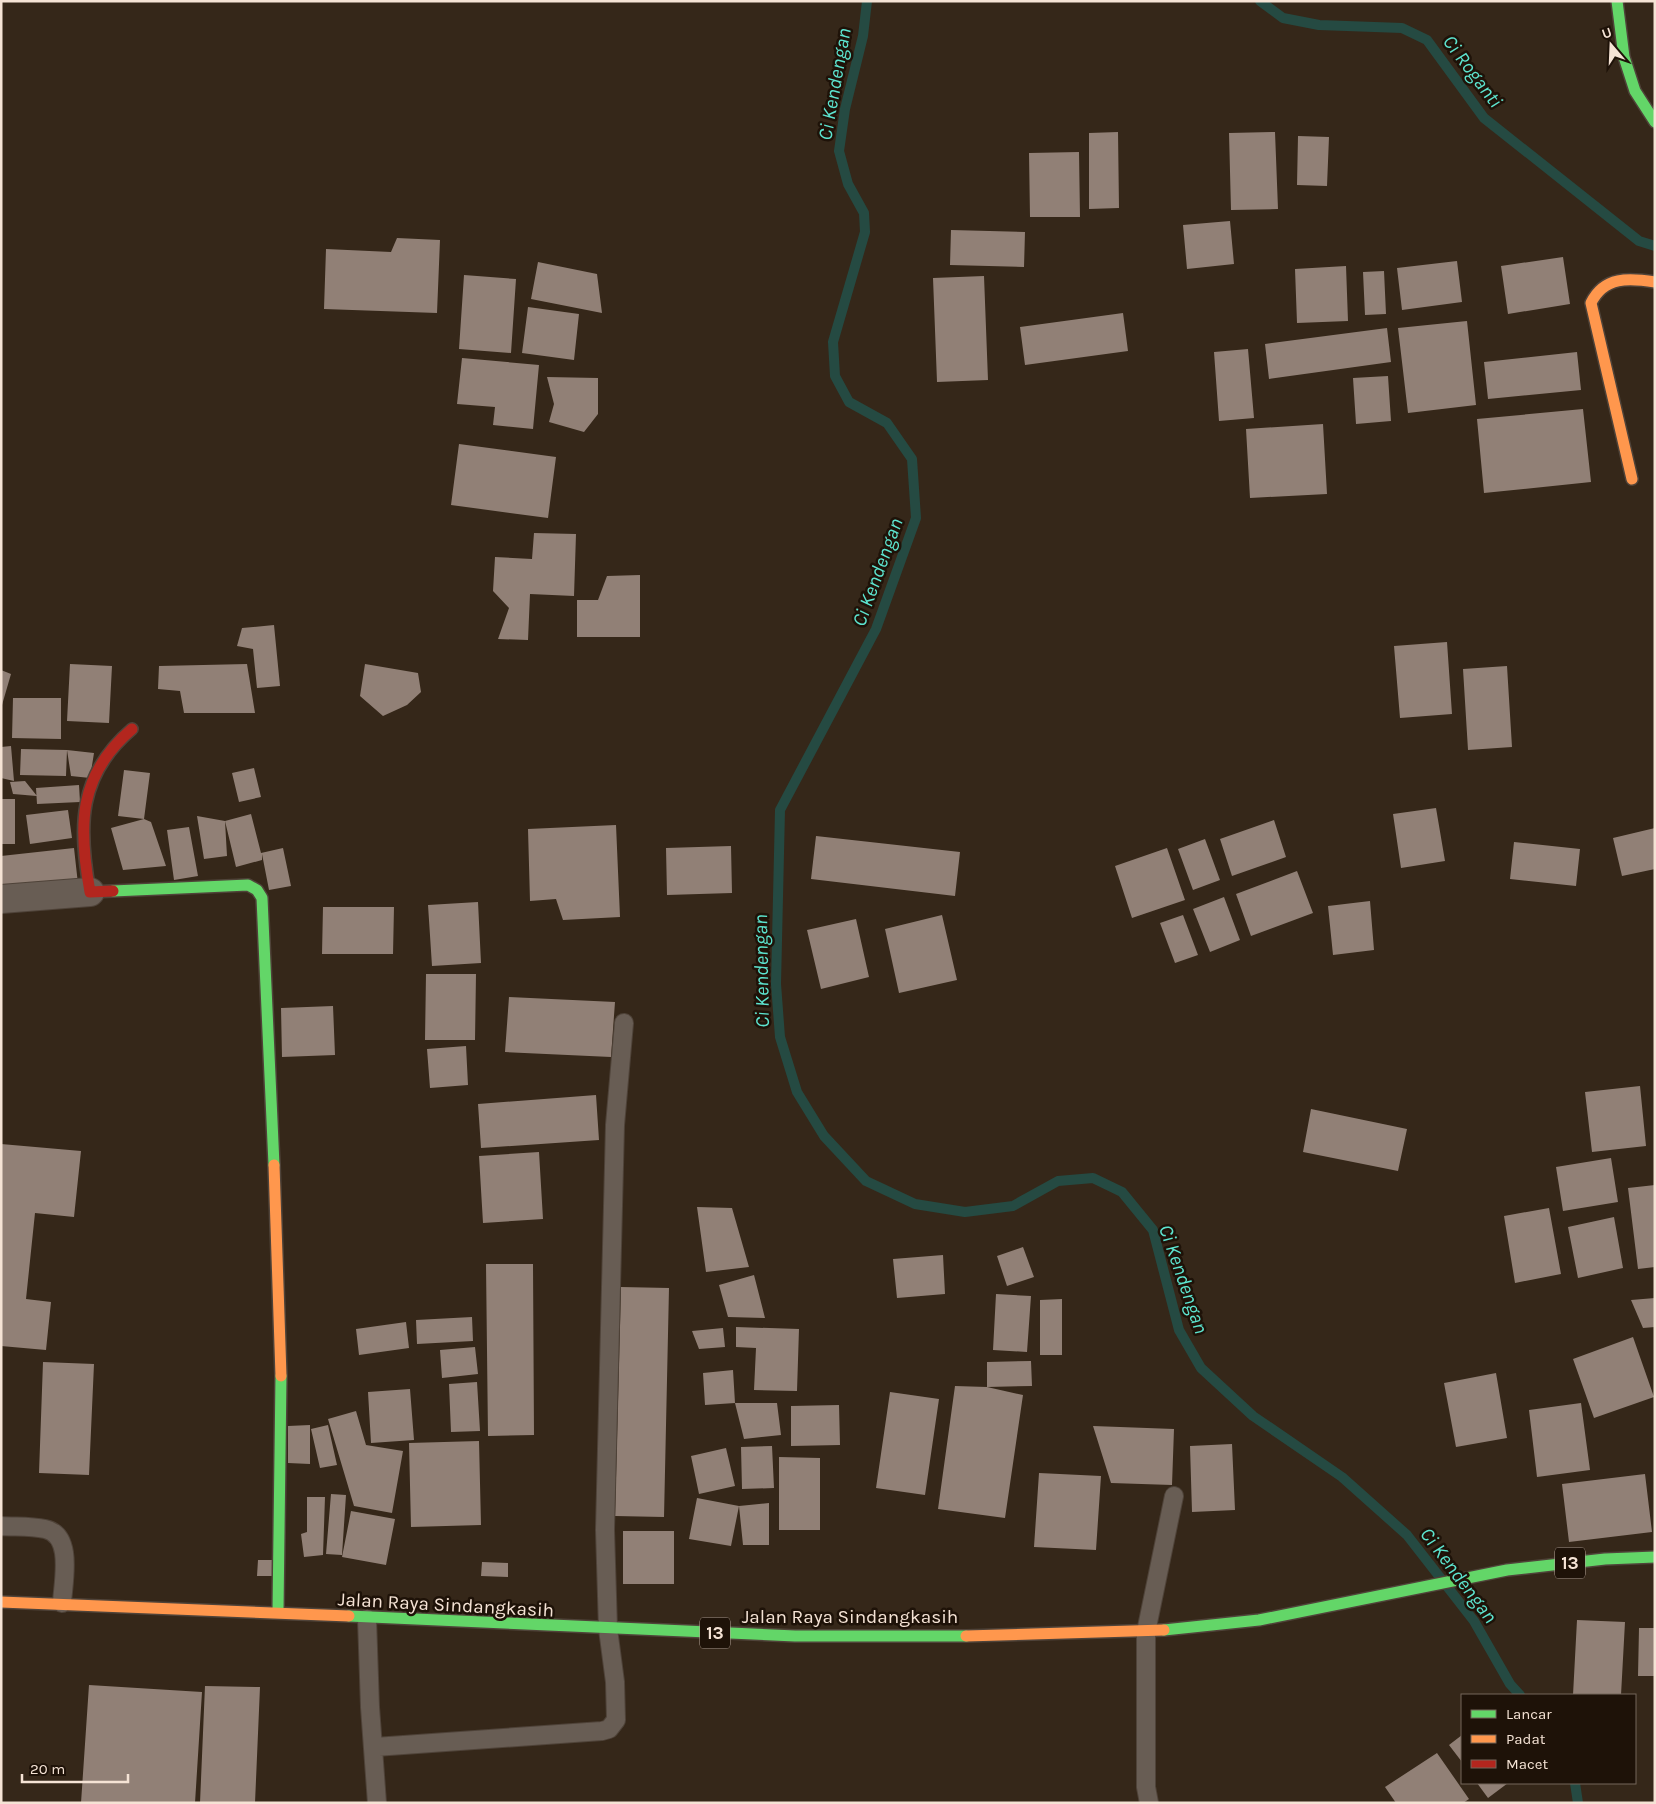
<svg xmlns="http://www.w3.org/2000/svg" width="1656" height="1804" viewBox="0 0 1656 1804" font-family="Karla,sans-serif">
  <style>
    .lines { fill: none; stroke-linecap: round; stroke-linejoin: round }
    .stream { stroke: #254a42; stroke-width: 10 }
    .building { fill: #918076 }
    .lane-casing { stroke: #4f4339; stroke-width: 20 }
    .street-casing { stroke: #4f4339; stroke-width: 30 }
    .fast-casing { stroke: #4f4339; stroke-width: 14 }
    .slow-casing { stroke: #4f4339; stroke-width: 14 }
    .jam-casing { stroke: #4f4339; stroke-width: 14 }
    .lane { stroke: #685d54; stroke-width: 18 }
    .street { stroke: #685d54; stroke-width: 28 }
    .fast { stroke: #63d668; stroke-width: 11 }
    .slow { stroke: #ff974d; stroke-width: 11 }
    .jam { stroke: #b3261e; stroke-width: 11 }
    .labels { text-anchor: middle; stroke-width: 5; stroke-linejoin: round; paint-order: stroke }
    .shield { fill: #1e1208; stroke: #b4a498; stroke-width: 1 }
    .shield-label { font-size: 18px; font-weight: bold; fill: #f5e3d5 }
    .street-label { font-size: 19px; fill: #f5e3d5; stroke: #1e1208 }
    .water-label { font-size: 20px; font-style: italic; fill: #5de4cf; stroke: #1e1208 }
  </style>
  <rect width="100%" height="100%" fill="#352719"/>
  <g class="lines">
    <!-- stream -->
    <path class="stream" d="M867,1L863,36L845,109L839,151L848,184L864,213L865,232L833,342L835,376L849,402L887,423L912,459L916,518L876,629L780,810L776,984L780,1037L797,1092L824,1136L866,1181L915,1204L965,1212L1013,1206L1058,1181L1093,1178L1122,1192L1153,1230L1179,1330L1201,1368L1253,1416L1342,1477L1407,1535L1474,1621L1510,1684L1520,1695
      M1260,1L1283,18L1319,25L1402,28L1427,40L1484,118L1639,241L1655,246
      M1575,1783L1578,1803"/>
  </g>
  <!-- building -->
  <path class="building" d="M1118,132L1119,208L1089,209V133Z
    M1275,132L1278,209L1231,210L1229,133Z
    M1298,136L1329,137L1327,186L1297,185Z
    M1079,152L1080,217H1030L1029,153Z
    M1230,221L1234,264L1187,269L1183,225Z
    M951,230L1025,232L1024,267L950,265Z
    M397,238L440,240L437,313L324,309L326,249L391,252Z
    M1563,257L1570,304L1508,314L1501,266Z
    M1457,261L1462,302L1402,310L1397,268Z
    M538,262L597,274L602,313L531,299Z
    M1346,266L1348,321L1297,323L1295,269Z
    M1384,271L1386,314L1365,315L1363,272Z
    M464,275L516,279L511,353L459,349Z
    M984,276L988,380L937,382L933,278Z
    M528,307L579,314L574,360L522,353Z
    M1123,313L1128,351L1025,365L1020,327Z
    M1467,321L1476,405L1408,413L1398,328Z
    M1387,328L1391,362L1269,379L1265,344Z
    M1248,349L1254,418L1219,421L1214,352Z
    M1577,352L1581,390L1488,399L1484,362Z
    M462,358L539,365L533,429L493,425L495,407L457,404Z
    M1388,376L1391,421L1356,424L1353,378Z
    M547,377L598,378V414L584,432L549,422L554,404Z
    M1583,409L1591,482L1484,493L1477,419Z
    M1323,424L1327,494L1250,498L1246,429Z
    M459,444L556,457L548,518L451,505Z
    M534,533L576,534L574,596L530,594L528,640L498,639L509,608L493,591L495,557L532,559Z
    M640,575V637H577V600H598L607,576Z
    M274,625L280,686L257,688L253,649L237,646L242,628Z
    M1447,642L1452,714L1400,718L1394,646Z
    M70,664L112,666L109,723L67,721Z
    M247,664L255,713H184L180,691L158,689L159,666Z
    M365,664L418,673L421,692L407,705L383,716L360,696Z
    M1507,666L1512,747L1468,750L1463,669Z
    M1,670L11,674L2,705L1,704Z
    M13,698H61V739L12,738Z
    M11,746L14,781L1,778V747Z
    M21,749L67,750L66,776L20,775Z
    M67,750L94,753L90,778L71,776Z
    M254,768L261,797L239,802L232,773Z
    M124,770L150,773L144,819L118,816Z
    M25,781L37,796L13,794L10,782Z
    M79,785L80,802L37,804L36,788Z
    M1,799H15V844H1Z
    M1436,808L1445,861L1401,868L1393,814Z
    M68,810L72,838L30,844L26,815Z
    M251,814L261,853L283,848L291,886L269,890L262,854V860L236,867L225,821L227,856L204,859L197,816L225,821Z
    M144,819L151,822L166,866L123,870L111,828Z
    M1274,820L1286,857L1232,876L1220,839Z
    M616,825L620,917L563,920L556,899L530,901L528,829Z
    M189,827L198,876L174,880L167,830Z
    M1655,828V869L1622,876L1613,838Z
    M816,836L960,852L955,896L811,879Z
    M1205,839L1220,880L1193,890L1178,849Z
    M1514,842L1580,849L1576,886L1510,879Z
    M731,846L732,893L667,895L666,848Z
    M74,848L78,884L1,892V856Z
    M1167,848L1185,900L1132,918L1115,866Z
    M1297,871L1313,913L1251,936L1236,894Z
    M1224,897L1240,940L1210,952L1193,909Z
    M1370,901L1374,950L1333,955L1328,906Z
    M478,902L481,963L432,966L428,905Z
    M323,907H394L393,954H322Z
    M942,915L957,980L899,993L885,929Z
    M1183,915L1198,955L1175,963L1160,923Z
    M856,919L869,977L821,989L807,930Z
    M426,974H476L475,1040H425Z
    M509,997L615,1002L611,1057L505,1052Z
    M333,1006L335,1055L282,1057L281,1008Z
    M466,1046L468,1085L430,1088L427,1049Z
    M1640,1086L1646,1146L1592,1152L1585,1092Z
    M596,1095L599,1140L481,1148L478,1104Z
    M1311,1109L1407,1129L1398,1171L1303,1152Z
    M1,1144L81,1151L74,1217L35,1213L26,1299L51,1302L46,1350L1,1346Z
    M539,1152L543,1219L483,1223L479,1156Z
    M1611,1158L1618,1202L1563,1211L1556,1167Z
    M1655,1185V1267L1638,1269L1628,1188Z
    M697,1207L732,1208L749,1267L706,1272Z
    M1549,1208L1561,1274L1515,1283L1504,1216Z
    M1614,1217L1623,1268L1578,1278L1568,1227Z
    M1023,1247L1034,1277L1007,1286L997,1256Z
    M943,1255L945,1294L897,1298L893,1259Z
    M486,1264H533L534,1435L488,1436Z
    M754,1275L765,1318L728,1317L719,1285Z
    M621,1287L669,1288L664,1517L615,1516Z
    M996,1294L1031,1296L1027,1352L993,1350Z
    M1655,1298V1327L1643,1328L1631,1300Z
    M1062,1299V1355H1040V1300Z
    M472,1317L473,1341L417,1344L416,1320Z
    M406,1322L409,1348L359,1355L356,1329Z
    M736,1327L799,1329L797,1391L754,1390L756,1348L736,1347Z
    M723,1328L725,1347L699,1349L692,1331Z
    M1633,1337L1654,1397L1594,1418L1573,1359Z
    M475,1347L478,1374L442,1378L440,1350Z
    M1031,1361L1032,1386L987,1387L1023,1395L1005,1518L938,1509L955,1386L987,1387V1362Z
    M43,1362L94,1364L89,1475L39,1473Z
    M733,1370L735,1403L705,1405L703,1373Z
    M1496,1373L1507,1438L1456,1447L1444,1383Z
    M477,1382L480,1431L451,1432L449,1384Z
    M410,1389L414,1440L371,1443L368,1392Z
    M890,1392L939,1399L925,1495L876,1488Z
    M735,1403H777L781,1435L744,1439Z
    M1581,1403L1590,1470L1537,1477L1529,1410Z
    M839,1405L840,1445L791,1446V1406Z
    M356,1411L366,1445L403,1451L392,1513L354,1506L328,1419Z
    M310,1425V1464L288,1463V1426Z
    M328,1425L337,1465L320,1468L311,1429Z
    M1093,1426L1174,1429L1172,1485L1111,1483Z
    M479,1441L481,1525L411,1527L409,1443Z
    M1232,1444L1235,1510L1192,1512L1190,1446Z
    M772,1446L774,1488L742,1489L741,1447Z
    M726,1448L735,1486L699,1494L691,1456Z
    M779,1457L820,1458V1530H779Z
    M1039,1473L1101,1476L1096,1550L1034,1547Z
    M1645,1474L1652,1532L1569,1542L1562,1484Z
    M331,1494L346,1495L342,1555L326,1554Z
    M307,1497H325L323,1555L304,1557L301,1534L307,1532Z
    M697,1498L739,1506L731,1546L689,1539Z
    M769,1503V1545H743L739,1506Z
    M351,1511L395,1519L386,1565L342,1557Z
    M623,1531H674V1584H623Z
    M258,1560H274L273,1576H257Z
    M482,1562L508,1563V1577L481,1576Z
    M1577,1620L1625,1622L1621,1695H1573Z
    M1639,1628H1655V1676H1638Z
    M89,1685L202,1692L195,1803H81Z
    M205,1686L260,1687L255,1803H200Z
    M1462,1735V1762L1449,1745Z
    M1437,1753L1469,1799L1463,1803H1396L1385,1787Z
    M1477,1783H1508L1488,1798Z"/>
  <g class="lines">
    <defs>
      <path id="lane" d="M1,1526C15,1527 31,1526 45,1529C74,1535 63,1582 62,1603
        M367,1619L370,1707L377,1803
        M375,1747L602,1731L609,1729L616,1720L615,1682L608,1629L605,1530L615,1125L624,1023
        M1149,1803L1146,1787V1632L1174,1496"/>
      <path id="street" d="M1,899L90,892"/>
      <path id="fast" d="M1617,1L1624,57L1635,91L1655,122
        M113,891L248,885L257,890L262,898L274,1165
        M278,1611L281,1376
        M349,1616L795,1636H966
        M1164,1630L1259,1620L1507,1570L1605,1559L1655,1557"/>
      <path id="slow" d="M1632,479L1591,303C1604,276 1629,278 1655,282
        M274,1165L281,1376
        M1,1602L349,1616
        M966,1636L1164,1630"/>
      <path id="jam" d="M113,891L90,892C78,826 78,775 132,729"/>
    </defs>
    <!-- lane casing -->
    <use href="#lane" class="lane-casing"/>
    <!-- street casing -->
    <use href="#street" class="street-casing"/>
    <!-- fast casing -->
    <use href="#fast" class="fast-casing"/>
    <!-- slow casing -->
    <use href="#slow" class="slow-casing"/>
    <!-- jam casing -->
    <use href="#jam" class="jam-casing"/>
    <!-- lane -->
    <use href="#lane" class="lane"/>
    <!-- street -->
    <use href="#street" class="street"/>
    <!-- fast -->
    <use href="#fast" class="fast"/>
    <!-- slow -->
    <use href="#slow" class="slow"/>
    <!-- jam -->
    <use href="#jam" class="jam"/>
  </g>
  <g class="labels">
    <!-- shield labels -->
    <g class="shield">
      <rect x="1555" y="1547.5" width="30" height="31" rx="4"/>
      <rect x="700" y="1617.5" width="30" height="31" rx="4"/>
    </g>
    <g class="shield-label">
      <text x="1570" y="1569">13</text>
      <text x="715" y="1639">13</text>
    </g>
    <!-- street labels -->
    <g class="street-label">
      <text transform="translate(446 1604) rotate(3)" y="7">Jalan Raya Sindangkasih</text>
      <text x="850" y="1623">Jalan Raya Sindangkasih</text>
    </g>
    <!-- water labels -->
    <g class="water-label">
      <text transform="translate(1473 71) rotate(53)" y="7">Ci Roganti</text>
      <text transform="translate(834 84) rotate(-80)" y="7">Ci Kendengan</text>
      <text transform="translate(877 572) rotate(-70)" y="7">Ci Kendengan</text>
      <text transform="translate(761 971) rotate(-91)" y="7">Ci Kendengan</text>
      <text transform="translate(1184 1279) rotate(71)" y="7">Ci Kendengan</text>
      <text transform="translate(1459 1575) rotate(53)" y="7">Ci Kendengan</text>
    </g>
  </g>
  <!-- border -->
  <rect width="1656" height="1804" fill="none" stroke="#f5e3d5" stroke-width="5"/>
  <!-- legend -->
  <rect x="1461" y="1694" width="175" height="90" fill="#1e1208" stroke="#74665a"/>
  <rect x="1471" y="1710" width="25" height="8" fill="#63d668" stroke="#74665a"/>
  <text x="1506" y="1719" font-size="15" fill="#f5e3d5">Lancar</text>
  <rect x="1471" y="1735" width="25" height="8" fill="#ff974d" stroke="#74665a"/>
  <text x="1506" y="1744" font-size="15" fill="#f5e3d5">Padat</text>
  <rect x="1471" y="1760" width="25" height="8" fill="#b3261e" stroke="#74665a"/>
  <text x="1506" y="1769" font-size="15" fill="#f5e3d5">Macet</text>
  <!-- north arrow -->
  <g transform="translate(1611 45) rotate(341)" stroke="#1e1208" stroke-width="4" paint-order="stroke">
  <path d="M0-4L9 19L0 12L-9 19Z" fill="#f5e3d5"/>
  <text y="-8" font-size="14" font-weight="bold" text-anchor="middle" fill="#f5e3d5">U</text>
  </g>
  <!-- scale -->
  <path d="M22 1774v8h106v-8" fill="none" stroke="#f5e3d5" stroke-width="2.5"/>
  <text x="30" y="1774" font-size="15" fill="#f5e3d5" stroke="#1e1208" stroke-width="4" paint-order="stroke">20 m</text>
</svg>
